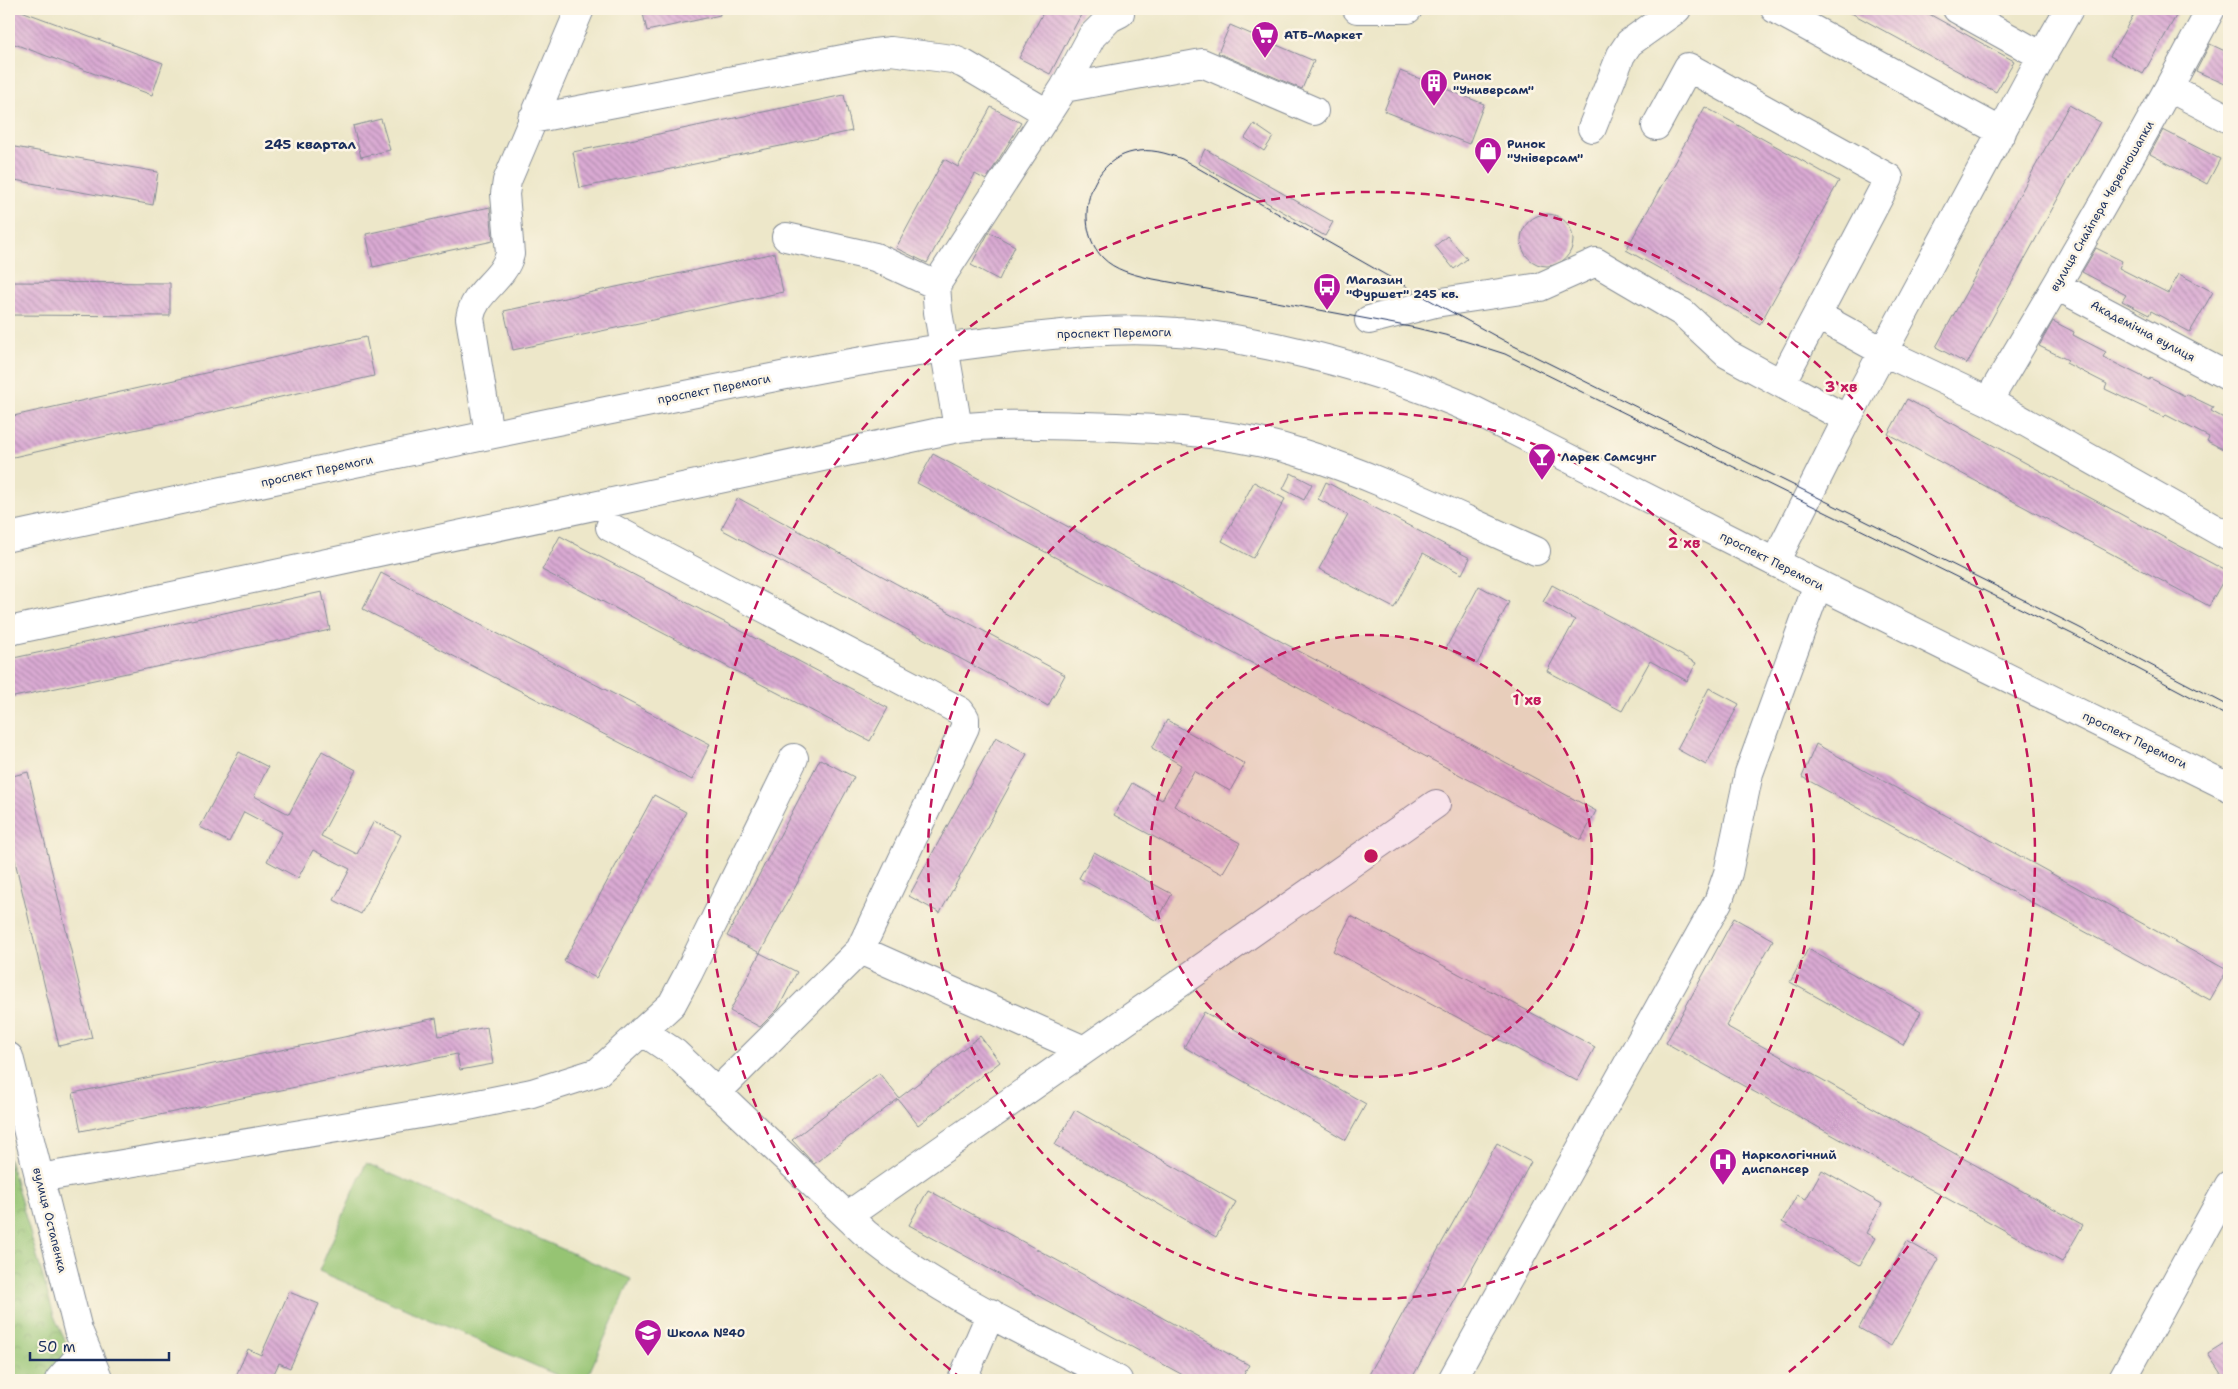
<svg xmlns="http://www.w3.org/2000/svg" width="2238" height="1389" viewBox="0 0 2238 1389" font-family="'Shantell Sans',sans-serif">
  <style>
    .park { fill: url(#park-crowns); stroke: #587a68 }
    .garden { fill: #96c473; stroke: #587a68 }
    .building { fill: url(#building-back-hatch) }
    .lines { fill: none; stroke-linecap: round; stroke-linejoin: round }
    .minor-casing { stroke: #848b94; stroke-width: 30 }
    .major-casing { stroke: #848b94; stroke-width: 30 }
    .minor { stroke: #fff; stroke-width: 28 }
    .major { stroke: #fff; stroke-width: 28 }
    .tram { stroke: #1b2f5e; stroke-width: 1 }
    .ring { fill: none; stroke: #c2185b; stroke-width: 2.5; stroke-dasharray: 9 6 }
    .labels { text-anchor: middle; stroke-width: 5; stroke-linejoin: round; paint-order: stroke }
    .poi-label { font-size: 12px; font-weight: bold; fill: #1b2f5e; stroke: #fcf5e5; text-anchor: start }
    .street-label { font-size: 12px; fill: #1b2f5e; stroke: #fcf5e5 }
    .neighbourhood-label { font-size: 14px; font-weight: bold; fill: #1b2f5e; stroke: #fcf5e5 }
    .centre { fill: #c2185b; stroke: #fcf5e5; stroke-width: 2.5 }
    .ring-label { font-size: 15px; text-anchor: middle; font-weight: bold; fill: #c2185b; stroke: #fcf5e5; stroke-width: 5; stroke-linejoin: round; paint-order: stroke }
  </style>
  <defs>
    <pattern id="park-crowns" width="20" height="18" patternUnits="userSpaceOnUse" patternTransform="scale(1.25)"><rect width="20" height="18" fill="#96c473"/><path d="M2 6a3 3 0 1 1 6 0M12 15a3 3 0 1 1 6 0" fill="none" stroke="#7aa062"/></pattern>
    <pattern id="building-back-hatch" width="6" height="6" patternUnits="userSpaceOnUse" patternTransform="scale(1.25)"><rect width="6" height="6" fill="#daaad3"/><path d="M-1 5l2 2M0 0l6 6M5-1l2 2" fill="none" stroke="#b08bae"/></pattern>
  </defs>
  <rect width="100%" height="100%" fill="#fcf5e5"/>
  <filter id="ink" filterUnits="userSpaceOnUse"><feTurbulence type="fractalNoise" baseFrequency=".02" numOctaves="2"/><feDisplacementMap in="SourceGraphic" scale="10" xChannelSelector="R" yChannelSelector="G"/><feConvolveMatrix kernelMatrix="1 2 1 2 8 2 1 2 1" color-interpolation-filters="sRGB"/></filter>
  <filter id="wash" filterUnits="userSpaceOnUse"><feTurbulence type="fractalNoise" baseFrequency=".0096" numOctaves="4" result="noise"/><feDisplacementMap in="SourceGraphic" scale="20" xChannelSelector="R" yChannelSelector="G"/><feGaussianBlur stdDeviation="1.12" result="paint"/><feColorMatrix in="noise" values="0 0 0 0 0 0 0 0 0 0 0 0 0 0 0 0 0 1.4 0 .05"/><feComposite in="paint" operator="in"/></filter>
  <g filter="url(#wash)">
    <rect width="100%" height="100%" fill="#ede7c9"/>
    <!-- park -->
    <path class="park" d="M9,1159L54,1316L83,1380H9Z"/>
    <!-- garden -->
    <path class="garden" d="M366,1163L631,1279L586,1380H568L319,1271Z"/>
    <g id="blocks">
      <!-- building -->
      <path class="building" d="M9,9H16L163,63L152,95L9,42Z
        M642,9H719L720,15L647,31Z
        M1045,9H1084L1050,74L1019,58Z
        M1844,9H1920L2014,61L1996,92Z
        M2137,9H2180L2143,74L2110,56Z
        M1230,25L1314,61L1302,89L1218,53Z
        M2210,44L2229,53V74L2225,84L2196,71Z
        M1400,71L1484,104L1469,144L1384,111Z
        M844,95L852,131L580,188L573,152Z
        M2069,105L2100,122L1967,364L1936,347Z
        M991,107L1021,123L986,180L975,174L927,263L896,248L944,159L958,167Z
        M1705,107L1839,181L1760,324L1626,250Z
        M381,119L390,150L361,157L353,126Z
        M1254,124L1273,137L1264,151L1245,138Z
        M2163,130L2220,159L2207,184L2150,154Z
        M9,146L158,172L153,205L9,179Z
        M1205,149L1333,222L1325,236L1198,163Z
        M490,207L493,241L373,267L366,234Z
        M1521 240a26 26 0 1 1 52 0a26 26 0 1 1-52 0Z
        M989,232L1015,246L999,280L971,265Z
        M1447,236L1467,259L1454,269L1435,246Z
        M2096,248L2122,261L2119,268L2168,293L2179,274L2213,292L2190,332L2151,311L2149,315L2122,301L2126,295L2082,272Z
        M775,253L783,292L513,350L504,311Z
        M9,282L170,283V316L9,315Z
        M2053,321L2074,332L2073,335L2106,352L2103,357L2149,380L2150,378L2185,396L2186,394L2213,407L2211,411L2229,421V452L2207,441L2209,437L2166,415L2164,417L2105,389L2107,384L2066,363L2068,360L2039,346Z
        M366,337L374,376L9,458V417Z
        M1907,399L2228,572L2209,606L1888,434Z
        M933,454L1596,811L1581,840L917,483Z
        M1291,473L1312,484L1304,500L1283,489Z
        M1254,482L1285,499L1253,558L1222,541Z
        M1326,482L1470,558L1462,574L1423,553L1394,608L1319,569L1348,515L1318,499Z
        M738,498L1065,675L1048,706L721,529Z
        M560,536L888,708L870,741L542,570Z
        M381,573L710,744L692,780L363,609Z
        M1552,585L1696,663L1687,681L1650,661L1622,711L1547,671L1575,620L1543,602Z
        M1479,586L1509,602L1477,664L1446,648Z
        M322,592L330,630L9,698V659Z
        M1709,688L1739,704L1706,765L1677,749Z
        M1167,720L1245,764L1230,791L1194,771L1174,806L1240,843L1222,874L1114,815L1132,783L1162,800L1181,765L1152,748Z
        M996,737L1027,754L940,913L909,896Z
        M1816,744L2227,970L2210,1000L1802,777Z
        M322,751L356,770L321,836L357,854L374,821L401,835L361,914L334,900L350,869L313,850L298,878L267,861L282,832L244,812L229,842L200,827L239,752L268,767L254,796L289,814Z
        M820,759L854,777L760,953L727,936Z
        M28,772L92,1038L59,1046L9,836V777Z
        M654,795L686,812L596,978L564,961Z
        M1094,852L1172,894L1157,921L1079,878Z
        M1351,916L1595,1047L1577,1081L1333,951Z
        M1734,918L1773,940L1726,1026L2083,1225L2062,1262L1666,1043Z
        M1808,949L1921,1012L1903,1045L1790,982Z
        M760,953L797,972L778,1009L760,1027L730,1011Z
        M1204,1012L1366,1104L1346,1140L1184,1047Z
        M436,1018L439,1036L487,1027L493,1064L460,1070L457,1054L81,1131L73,1093Z
        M980,1036L1000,1062L918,1125L898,1099L814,1164L792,1140L879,1073L899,1098Z
        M1075,1110L1236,1202L1216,1237L1055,1145Z
        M1497,1143L1531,1162L1411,1380H1366Z
        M1822,1170L1882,1204L1866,1233L1875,1238L1860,1265L1782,1222L1797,1195L1806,1199Z
        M928,1190L1249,1365L1241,1380H1192L909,1225Z
        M1907,1241L1939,1259L1891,1346L1859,1328Z
        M289,1292L319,1304L290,1368L279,1363L271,1380H234L248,1349L261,1355Z
        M2229,1341V1380H2225L2208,1354Z"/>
    </g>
  </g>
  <g filter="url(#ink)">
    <use href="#blocks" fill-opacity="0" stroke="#848b94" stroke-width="1"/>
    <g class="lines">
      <defs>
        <path id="minor" d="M1357,9H1408
          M1775,9L2002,132
          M2042,56L2069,9
          M1064,88L1202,63L1314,111
          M2170,88L2229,119
          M532,119L874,53L891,51L952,59L964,64L1047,113
          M1656,126L1688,67L1889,178L1781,383
          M1592,128L1621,55L1629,43L1677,9
          M786,237L875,257L936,285
          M2057,286L2229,377
          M1817,315L1884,352L1988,401L2229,537
          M1369,320L1435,303L1540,287L1596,262L1683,313L1727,354L1847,419
          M1988,401C2065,272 2141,142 2211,9
          M958,428L938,312L936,285L1064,88L1092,36L1110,18L1120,13
          M489,434L470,318C474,291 504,280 510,254L505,194L507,181L580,9
          M610,527L960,711L965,718V727L860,950L716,1093
          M1775,562L1847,419L2042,56L1957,9
          M9,631L958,428C1000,423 1041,425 1083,426C1155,428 1232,431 1301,453C1382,478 1458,517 1536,551
          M860,950L1084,1050
          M642,1031L675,1053L865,1233C940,1295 1032,1335 1118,1380
          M9,1057L78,1330L99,1380
          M39,1178L468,1106L532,1093L598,1072L672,1004L688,974L794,758
          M847,1216L1436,804
          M59,1380L86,1349
          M962,1380L991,1313
          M1452,1380L1718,902L1728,873L1749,773L1818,584
          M2122,1380L2229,1185"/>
        <path id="major" d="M9,537C239,487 469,438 701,392C799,372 897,353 997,341C1057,334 1116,327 1177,332C1212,334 1246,341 1281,348C1348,363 1411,382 1473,410L1818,584L2229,787"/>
      </defs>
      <!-- minor casing -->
      <use href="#minor" class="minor-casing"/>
      <!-- major casing -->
      <use href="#major" class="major-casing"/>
      <!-- minor -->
      <use href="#minor" class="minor"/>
      <!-- major -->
      <use href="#major" class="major"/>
      <!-- tram -->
      <path class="tram" d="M2229,706L2078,627L1512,345L1435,303L1182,159C1166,153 1150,148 1133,152C1088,161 1072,226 1103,258C1115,270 1132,274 1148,278L1416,328L1449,336L1505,354L2074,635L2229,717"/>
    </g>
  </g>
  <!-- distance rings -->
  <circle cx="1371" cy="856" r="221" fill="#c2185b" fill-opacity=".12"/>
  <g class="ring">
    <circle cx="1371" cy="856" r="221"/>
    <circle cx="1371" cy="856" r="443"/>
    <path d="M962 1379A664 664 0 1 1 1780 1379"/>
  </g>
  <!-- icons -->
  <defs>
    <symbol id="supermarket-pin" viewBox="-11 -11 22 30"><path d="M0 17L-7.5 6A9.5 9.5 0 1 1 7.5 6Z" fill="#b5179e" stroke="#fcf5e5"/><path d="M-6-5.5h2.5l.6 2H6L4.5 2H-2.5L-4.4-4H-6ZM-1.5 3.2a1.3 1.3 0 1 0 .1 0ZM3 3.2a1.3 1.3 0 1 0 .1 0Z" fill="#fff"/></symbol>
    <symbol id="building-pin" viewBox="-11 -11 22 30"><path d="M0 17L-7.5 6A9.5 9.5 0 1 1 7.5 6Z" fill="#b5179e" stroke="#fcf5e5"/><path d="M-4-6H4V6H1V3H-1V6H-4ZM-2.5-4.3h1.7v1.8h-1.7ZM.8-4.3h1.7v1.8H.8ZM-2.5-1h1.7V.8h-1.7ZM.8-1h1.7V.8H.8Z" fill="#fff"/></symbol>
    <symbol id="shop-pin" viewBox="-11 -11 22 30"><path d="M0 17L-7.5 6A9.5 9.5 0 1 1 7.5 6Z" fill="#b5179e" stroke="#fcf5e5"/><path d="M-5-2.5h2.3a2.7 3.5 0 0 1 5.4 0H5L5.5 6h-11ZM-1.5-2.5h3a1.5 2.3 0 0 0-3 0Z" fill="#fff"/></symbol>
    <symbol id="bus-pin" viewBox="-11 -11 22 30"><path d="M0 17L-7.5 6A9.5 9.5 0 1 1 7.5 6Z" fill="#b5179e" stroke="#fcf5e5"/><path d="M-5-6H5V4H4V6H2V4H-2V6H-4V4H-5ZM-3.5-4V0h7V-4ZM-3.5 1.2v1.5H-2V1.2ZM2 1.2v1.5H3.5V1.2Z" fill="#fff"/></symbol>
    <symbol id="bar-pin" viewBox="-11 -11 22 30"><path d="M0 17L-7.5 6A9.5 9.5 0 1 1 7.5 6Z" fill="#b5179e" stroke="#fcf5e5"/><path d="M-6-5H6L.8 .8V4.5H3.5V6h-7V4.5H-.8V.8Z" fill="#fff"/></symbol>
    <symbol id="hospital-pin" viewBox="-11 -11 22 30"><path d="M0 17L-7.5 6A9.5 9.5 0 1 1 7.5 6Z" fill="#b5179e" stroke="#fcf5e5"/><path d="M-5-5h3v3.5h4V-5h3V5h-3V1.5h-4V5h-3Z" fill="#fff"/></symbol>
    <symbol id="school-pin" viewBox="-11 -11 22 30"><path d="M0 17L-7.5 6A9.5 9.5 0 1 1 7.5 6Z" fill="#b5179e" stroke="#fcf5e5"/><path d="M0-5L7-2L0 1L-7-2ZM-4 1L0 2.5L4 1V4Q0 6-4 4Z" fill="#fff"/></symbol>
  </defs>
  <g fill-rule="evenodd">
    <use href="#supermarket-pin" x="1249" y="19" width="32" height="43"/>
    <use href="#building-pin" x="1418" y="67" width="32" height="43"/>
    <use href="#shop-pin" x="1472" y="135" width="32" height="43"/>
    <use href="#bus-pin" x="1311" y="271" width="32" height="43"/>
    <use href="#bar-pin" x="1526" y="441" width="32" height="43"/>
    <use href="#hospital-pin" x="1707" y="1146" width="32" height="43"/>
    <use href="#school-pin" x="632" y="1317" width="32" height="43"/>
  </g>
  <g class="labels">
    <!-- poi labels -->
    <g class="poi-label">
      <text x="1284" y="39">АТБ-Маркет</text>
      <text x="1453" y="80">Ринок<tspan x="1453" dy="14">"Универсам"</tspan></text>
      <text x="1507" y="148">Ринок<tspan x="1507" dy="14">"Універсам"</tspan></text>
      <text x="1346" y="284">Магазин<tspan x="1346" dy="14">"Фуршет" 245 кв.</tspan></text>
      <text x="1561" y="461">Ларек Самсунг</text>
      <text x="1742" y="1159">Наркологічний<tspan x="1742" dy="14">диспансер</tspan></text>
      <text x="667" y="1337">Школа №40</text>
    </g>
    <!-- street labels -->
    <g class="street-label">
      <text transform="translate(2102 206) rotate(-60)" y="4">вулиця Снайпера Червоношапки</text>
      <text transform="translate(2143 331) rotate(28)" y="4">Академічна вулиця</text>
      <text transform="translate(1114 333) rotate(-1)" y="4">проспект Перемоги</text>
      <text transform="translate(714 389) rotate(-11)" y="4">проспект Перемоги</text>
      <text transform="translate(317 471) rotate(-12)" y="4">проспект Перемоги</text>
      <text transform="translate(1772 561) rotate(27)" y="4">проспект Перемоги</text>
      <text transform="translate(2135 740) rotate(26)" y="4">проспект Перемоги</text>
      <text transform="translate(50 1220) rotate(76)" y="4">вулиця Остапенка</text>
    </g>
    <!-- neighbourhood labels -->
    <g class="neighbourhood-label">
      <text x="310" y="149">245 квартал</text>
    </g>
  </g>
  <circle cx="1371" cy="856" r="8" class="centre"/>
  <g class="ring-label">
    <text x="1841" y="392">3 хв</text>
    <text x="1684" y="548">2 хв</text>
    <text x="1527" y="705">1 хв</text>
  </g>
  <!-- margin -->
  <rect width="2238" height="1389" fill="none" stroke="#fcf5e5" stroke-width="30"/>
  <!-- scale -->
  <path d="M30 1352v8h139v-8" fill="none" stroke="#1b2f5e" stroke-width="2.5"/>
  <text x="38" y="1352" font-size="15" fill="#1b2f5e" stroke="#fcf5e5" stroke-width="4" paint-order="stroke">50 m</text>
</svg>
